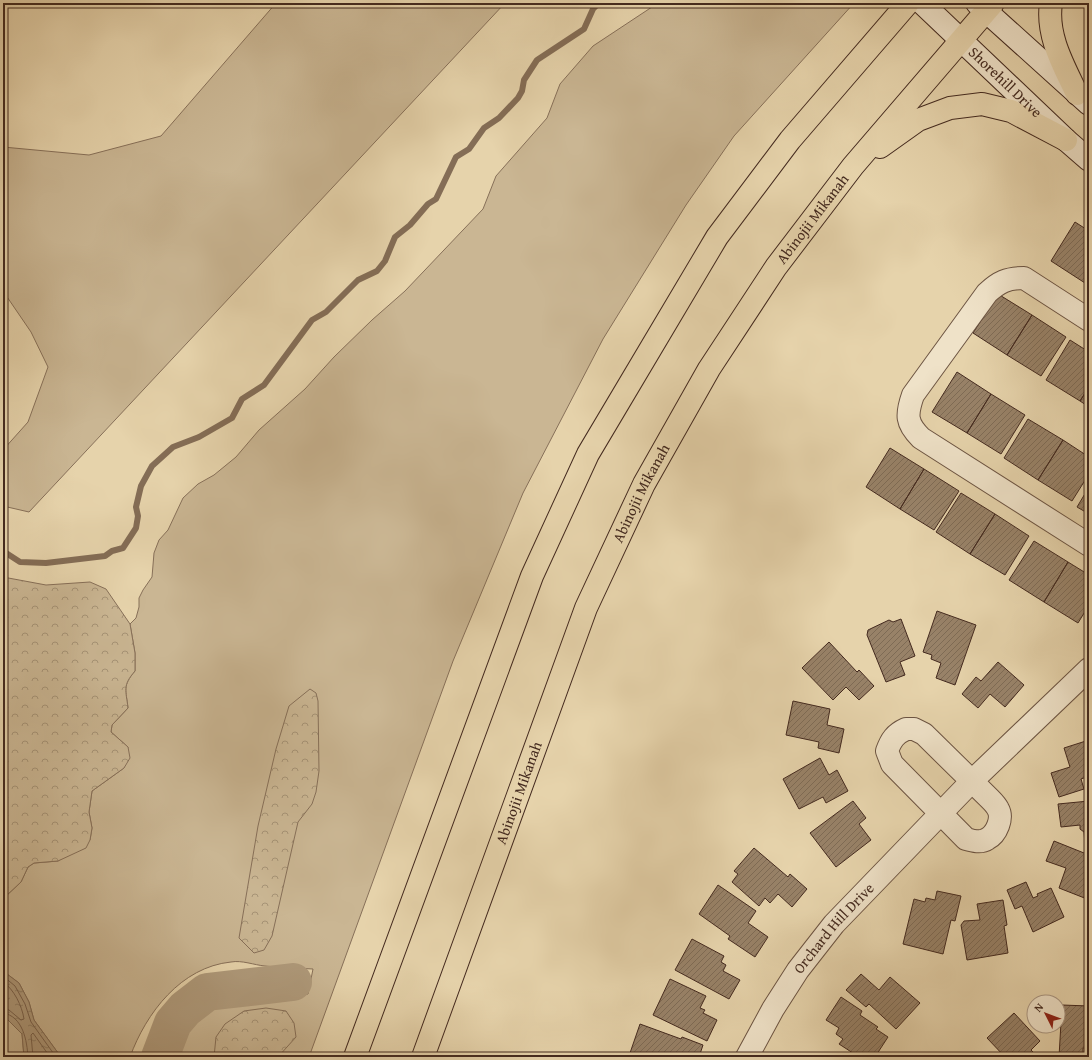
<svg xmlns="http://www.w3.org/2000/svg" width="1092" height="1060" viewBox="0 0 1092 1060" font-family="'Gentium Book Plus',serif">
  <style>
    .green { fill: #cab693; stroke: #877059 }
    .forest { fill: url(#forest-crowns); stroke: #877059 }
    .water { fill: url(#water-ripples); stroke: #846d56 }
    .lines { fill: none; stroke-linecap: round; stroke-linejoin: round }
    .shore { stroke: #7a624d; stroke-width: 1 }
    .stream { stroke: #846d56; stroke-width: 6 }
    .river { stroke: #af9a7b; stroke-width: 38 }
    .building { fill: url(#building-hatch); stroke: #442a1f }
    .street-casing { stroke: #6c5442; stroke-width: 24 }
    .secondary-casing { stroke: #442a1f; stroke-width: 24 }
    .primary-casing { stroke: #442a1f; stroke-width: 24 }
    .street { stroke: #efe2c8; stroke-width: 22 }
    .secondary { stroke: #efe2c8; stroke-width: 22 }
    .primary { stroke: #e6d3ab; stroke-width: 22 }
    .labels { text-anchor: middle; stroke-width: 3; stroke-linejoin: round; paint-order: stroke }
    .street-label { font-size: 15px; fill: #442a1f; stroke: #efe2c8 }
  </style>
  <defs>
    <pattern id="forest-crowns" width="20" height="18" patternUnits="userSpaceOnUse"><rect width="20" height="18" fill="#cab693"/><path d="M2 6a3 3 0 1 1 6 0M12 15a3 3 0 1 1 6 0" fill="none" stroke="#a69477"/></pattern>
    <pattern id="water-ripples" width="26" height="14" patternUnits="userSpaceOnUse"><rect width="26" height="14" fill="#af9a7b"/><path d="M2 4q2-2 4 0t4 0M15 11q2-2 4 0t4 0" fill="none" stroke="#907e64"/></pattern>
    <pattern id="building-hatch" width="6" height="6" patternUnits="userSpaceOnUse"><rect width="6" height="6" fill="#988268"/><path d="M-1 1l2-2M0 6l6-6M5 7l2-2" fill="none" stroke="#7e6b55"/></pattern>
  </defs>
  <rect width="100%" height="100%" fill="#e6d3ab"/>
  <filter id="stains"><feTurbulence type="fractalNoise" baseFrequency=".005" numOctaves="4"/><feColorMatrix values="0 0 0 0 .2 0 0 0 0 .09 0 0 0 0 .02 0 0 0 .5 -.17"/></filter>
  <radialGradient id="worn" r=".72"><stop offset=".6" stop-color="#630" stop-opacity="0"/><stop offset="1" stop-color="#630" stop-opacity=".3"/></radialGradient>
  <!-- green -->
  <path class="green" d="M276,3H505L29,512L3,506V450L28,422L48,367L31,332L3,291V147L89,155L161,136Z
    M658,3H854L734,136L686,205L603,339L523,493L453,661L309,1057H164C175,1028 180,1014 208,997L295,987V996L308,994L313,969C297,968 281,968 265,966C254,965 242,960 231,962C181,967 146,1013 130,1057H61L34,1020L29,1002L19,983L3,971V902L6,896L21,882L28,867L34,863L58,861L90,840L92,828L89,812L92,791L124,768L128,747L111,732L112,725L128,708C126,690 122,686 135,671V653L130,624L136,618L139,607V598L143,590L152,577L154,553L159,540L168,530L183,498L198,484L214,475L236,457L259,430L305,389L334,357L372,320L405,291L483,209L496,176L547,118L560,84L593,46Z
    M3,1012L5,1017L22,1034L24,1057H3Z"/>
  <!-- forest -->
  <path class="forest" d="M3,577L46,585L90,582L106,589L130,624L135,653V671C122,686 126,690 128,708L112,725L111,732L128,747L130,758L124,768L92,791L89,812L92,828L90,840L86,848L58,861L34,863L28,867L21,882L6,896L3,902Z
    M310,689L316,693L318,701L319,771L316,792L312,804L298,822L272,936L264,950L254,953L239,938L258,826L276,749L289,706Z
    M266,1008L286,1011L294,1023L296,1037L278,1057H214L216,1037L225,1024L244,1011Z"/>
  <!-- water -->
  <path class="water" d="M3,971L19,983L29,1002L34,1020L61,1057H24L22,1034L5,1017L3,1012Z"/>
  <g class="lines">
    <!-- shore -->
    <path class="shore" d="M3,976L15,986L25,1004L31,1022L56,1057
      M3,982C14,989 22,1006 24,1019L21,1020L9,1010L3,1008
      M3,1013C23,1016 27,1041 28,1057
      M33,1057L31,1035L33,1033L50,1057"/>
    <!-- stream -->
    <path class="stream" d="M3,551L20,562L46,563L105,556L112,551L123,548L136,528L138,516L136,507L141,486L152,466L173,447L199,437L232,418L242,399L264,385L312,320L326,312L358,280L377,271L385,261L395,237L410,225L428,204L436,199L456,157L469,149L484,128L499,118L518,98L522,91L524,80L537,60L584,29L593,9L599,3"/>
    <!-- river -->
    <path class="river" d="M160,1057L173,1023L185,1009L207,992L293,982"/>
  </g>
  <!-- building -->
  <path class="building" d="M1075,222L1089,231V276L1085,283L1051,261Z
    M998,294L1032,315L1007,355L973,333Z
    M1032,315L1066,337L1041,376L1007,355Z
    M1070,340L1089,352V387L1080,401L1046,380Z
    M957,372L991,394L967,433L932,412Z
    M1089,387V407L1080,401Z
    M991,394L1025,415L1001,454L967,433Z
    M1028,419L1063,440L1038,480L1004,458Z
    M1063,440L1089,457V474L1072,501L1038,480Z
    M890,448L924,469L900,509L866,487Z
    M924,469L959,491L934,530L900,509Z
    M1089,487V514L1077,507Z
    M961,493L995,514L970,554L936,532Z
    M995,514L1029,536L1005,575L970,554Z
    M1034,541L1068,562L1044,602L1009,580Z
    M1068,562L1089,575V605L1078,623L1044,602Z
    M937,611L976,625L955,685L936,678L941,663L931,659L932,655L923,652Z
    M901,619L915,656L900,662L905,675L886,682L867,635L868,630L889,620L893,622Z
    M829,642L857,672L859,670L874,686L859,700L846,687L833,700L802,668Z
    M998,662L1024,685L1005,707L990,694L978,708L962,694L976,677L981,681Z
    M793,701L830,709L827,725L844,729L839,753L818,748L819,742L786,735Z
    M1089,740V776L1081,779L1084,789L1059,797L1051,773L1070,767L1064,748Z
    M820,758L829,775L837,770L848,791L826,803L823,797L799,809L783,779Z
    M853,801L866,818L859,824L871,840L836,867L810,833Z
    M1089,801V843L1085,844L1084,832L1080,829V825L1061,827L1058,804Z
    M1054,841L1089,855L1086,862L1089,863V893L1087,899L1059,888L1066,868L1046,861Z
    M754,848L788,877L790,874L807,889L792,907L778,894L770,903L765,898L759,906L732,882L738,874L734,871Z
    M1026,882L1033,898L1038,896L1037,894L1051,888L1064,917L1033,932L1022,906L1015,909L1007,890Z
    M718,885L756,911L748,923L768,937L755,957L728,939L730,936L699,914Z
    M937,891L961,896L955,921L951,920L943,954L903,944L914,899L925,902L926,898L935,900Z
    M1003,900L1007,925L1004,926L1008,953L967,960L961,925L964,921L980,920L977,904Z
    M692,939L724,956L721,962L726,965L723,971L740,980L729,999L675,970Z
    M861,974L879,990L890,977L920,1003L896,1029L869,1004L866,1007L846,990Z
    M670,979L706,996L700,1008L705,1010L703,1013L717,1020L707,1041L653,1015Z
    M841,997L862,1011L860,1015L878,1027L876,1029L888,1037L875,1057H859L839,1044L843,1039L836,1034L839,1028L826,1020Z
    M1062,1005L1089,1006V1048H1083V1057H1059Z
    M1014,1013L1040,1041L1031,1050L1034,1053L1030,1057H1005L987,1038Z
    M640,1024L681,1039L682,1037L703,1045L699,1057H636V1055L630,1053Z"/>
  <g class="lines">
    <defs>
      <g id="street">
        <path d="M1089,320L1024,278C1007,278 999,282 987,293L913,395C906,415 906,423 921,438L1089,545"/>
        <path d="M906,729H914L924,734L990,799C993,802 996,805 998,809C1003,818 997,834 987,839C981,843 973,841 966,839L892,764L887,751C891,740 895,734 906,729Z"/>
        <path id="s1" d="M747,1057L773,1009L798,970L834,924L972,781L1089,669"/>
      </g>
      <g id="secondary">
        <path id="s2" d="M922,3L1066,140L1089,160"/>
        <path d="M977,3L1089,104"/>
      </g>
      <g id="primary">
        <path d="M1051,3C1046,36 1064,66 1077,94"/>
        <path d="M880,147L918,120L950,108L982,104L1011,111L1066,140"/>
        <path d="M355,1057L532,576L588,454L717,237L790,140L908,3"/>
        <path id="s3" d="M423,1057L586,608L644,484L709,369L776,267L853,166L993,3"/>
      </g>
    </defs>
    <!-- street casing -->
    <use href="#street" class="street-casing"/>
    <!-- secondary casing -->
    <use href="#secondary" class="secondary-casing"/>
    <!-- primary casing -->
    <use href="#primary" class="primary-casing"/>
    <!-- street -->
    <use href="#street" class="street"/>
    <!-- secondary -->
    <use href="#secondary" class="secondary"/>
    <!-- primary -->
    <use href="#primary" class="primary"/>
  </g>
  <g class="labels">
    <!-- street labels -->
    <g class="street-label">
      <text dy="5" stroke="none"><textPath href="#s2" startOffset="115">Shorehill Drive</textPath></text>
      <text dy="5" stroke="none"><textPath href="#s3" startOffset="929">Abinojii Mikanah</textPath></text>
      <text dy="5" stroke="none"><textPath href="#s3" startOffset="605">Abinojii Mikanah</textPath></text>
      <text dy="5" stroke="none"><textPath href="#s3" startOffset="281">Abinojii Mikanah</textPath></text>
      <text dy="5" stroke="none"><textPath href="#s1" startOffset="156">Orchard Hill Drive</textPath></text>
    </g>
  </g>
  <!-- margin -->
  <rect width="1092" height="1060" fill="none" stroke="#e6d3ab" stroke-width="16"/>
  <rect x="4" y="4" width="1084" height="1052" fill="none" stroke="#442a1f" stroke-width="2"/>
  <rect x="8" y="8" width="1076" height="1044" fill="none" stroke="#442a1f"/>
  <!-- north arrow -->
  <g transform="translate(1046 1014) rotate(312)"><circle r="19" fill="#efe2c8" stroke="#ab9884"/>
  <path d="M0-3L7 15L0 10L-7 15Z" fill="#8f2418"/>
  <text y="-6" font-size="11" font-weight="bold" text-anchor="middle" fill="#442a1f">N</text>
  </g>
  <rect width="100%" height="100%" filter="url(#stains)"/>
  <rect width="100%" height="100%" fill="url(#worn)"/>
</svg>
